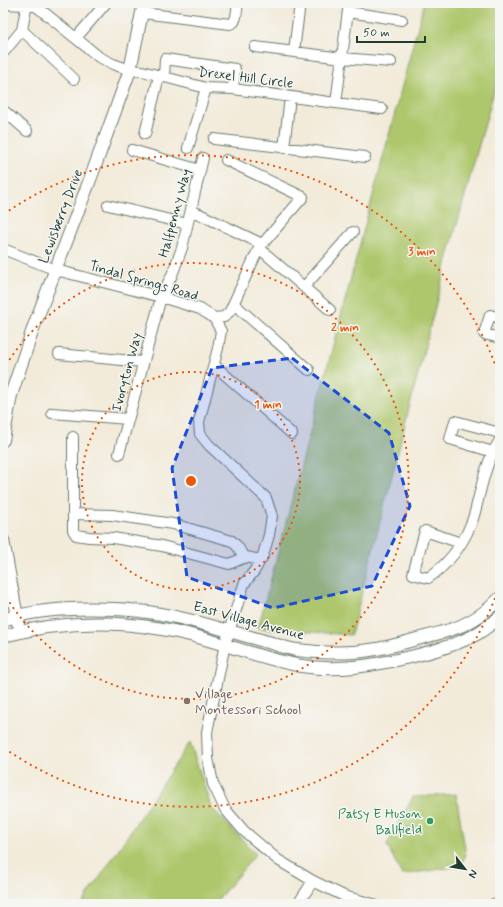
<svg xmlns="http://www.w3.org/2000/svg" width="503" height="907" viewBox="0 0 503 907" font-family="Mynerve,sans-serif">
  <style>
    .green { fill: #aec76c; stroke: #668250 }
    .lines { fill: none; stroke-linecap: round; stroke-linejoin: round }
    .minor-casing { stroke: #697a6e; stroke-width: 12 }
    .tertiary-casing { stroke: #697a6e; stroke-width: 14 }
    .minor { stroke: #fff; stroke-width: 10 }
    .tertiary { stroke: #fff; stroke-width: 12 }
    .marked { fill: #1d4ed8; fill-opacity: 0.2; stroke: #1d4ed8; stroke-width: 3; stroke-dasharray: 8 5; stroke-linejoin: round }
    .ring { fill: none; stroke: #e8590c; stroke-width: 2; stroke-dasharray: 2 4 }
    .education-dot { fill: #8d6e63; stroke: #f6f6f2; stroke-width: 1.5 }
    .leisure-dot { fill: #2e9e5b; stroke: #f6f6f2; stroke-width: 1.5 }
    .labels { text-anchor: middle; stroke-width: 3; stroke-linejoin: round; paint-order: stroke }
    .street-label { font-size: 14px; fill: #1f3d34; stroke: #f6f6f2 }
    .education-label { font-size: 14px; fill: #785e54; stroke: #f6f6f2; text-anchor: start }
    .leisure-label { font-size: 14px; fill: #27864d; stroke: #f6f6f2; text-anchor: end }
    .centre { fill: #e8590c; stroke: #f6f6f2; stroke-width: 2 }
    .ring-label { font-size: 12px; text-anchor: middle; font-weight: bold; fill: #e8590c; stroke: #f6f6f2; stroke-width: 3; stroke-linejoin: round; paint-order: stroke }
  </style>
  <rect width="100%" height="100%" fill="#f6f6f2"/>
  <filter id="ink" filterUnits="userSpaceOnUse"><feTurbulence type="fractalNoise" baseFrequency=".025" numOctaves="2"/><feDisplacementMap in="SourceGraphic" scale="8" xChannelSelector="R" yChannelSelector="G"/><feConvolveMatrix kernelMatrix="1 2 1 2 8 2 1 2 1" color-interpolation-filters="sRGB"/></filter>
  <filter id="wash" filterUnits="userSpaceOnUse"><feTurbulence type="fractalNoise" baseFrequency=".012" numOctaves="4" result="noise"/><feDisplacementMap in="SourceGraphic" scale="16" xChannelSelector="R" yChannelSelector="G"/><feGaussianBlur stdDeviation="0.9" result="paint"/><feColorMatrix in="noise" values="0 0 0 0 0 0 0 0 0 0 0 0 0 0 0 0 0 1.4 0 .05"/><feComposite in="paint" operator="in"/></filter>
  <g filter="url(#wash)">
    <rect width="100%" height="100%" fill="#f3ebda"/>
    <!-- green -->
    <path class="green" d="M424,3H500V70L450,249L351,635L258,628Z
      M190,742L211,807L256,854L214,904H82Z
      M456,794L466,855L460,866L402,875L387,845L413,797Z"/>
  </g>
  <g filter="url(#ink)">
    <g class="lines">
      <defs>
        <path id="minor" d="M3,4L26,5L36,6L99,57L113,64L130,70L142,71L206,88L233,89L336,103L349,3
          M348,12L402,20
          M143,13L230,24L234,22L236,17L238,3
          M22,30L74,79
          M76,38L106,3
          M255,47L342,58L391,62
          M294,51L300,3
          M3,53L22,30L27,3
          M164,77L165,59L235,69L233,89
          M336,103L382,109
          M3,110L27,131
          M145,134L159,76
          M214,139L365,157
          M188,148L206,88
          M284,148L290,97
          M132,150L200,170
          M108,205L187,224
          M191,210L262,244
          M259,248L330,310
          M3,249L56,270L161,297L200,309L214,318L221,331L218,348L199,422L200,434L209,445L266,498L272,516L269,535L263,555L255,570L244,584L225,644L207,732L208,758L213,784L225,809L244,831L278,860L313,881L344,896L373,904
          M304,287L353,232
          M234,304L309,370
          M214,318L224,317L230,311L259,248L303,197L226,160
          M500,318L490,315L484,334L500,338
          M59,354L143,362
          M214,365L292,434
          M52,413L128,419
          M73,437V530L76,535L89,537L113,538L162,546L229,564L246,557L261,560
          M493,452L450,439L455,421L500,433
          M119,454L161,297L172,275L182,248L203,158
          M73,514L112,515L173,524L232,541L238,547L244,558
          M461,543L425,531L413,574L428,578C447,565 462,546 471,524C474,517 476,508 478,500C483,479 488,458 500,440
          M298,904L313,881
          M494,904L500,903"/>
        <path id="tertiary" d="M3,440L11,395L34,326L91,177L130,70L144,3
          M3,540L18,623
          M3,620C51,604 131,606 180,618C210,625 239,634 268,642C278,645 288,649 297,650C321,653 346,654 370,650C386,648 402,643 417,639C453,630 474,625 500,598
          M3,636C52,623 105,620 156,628C206,635 252,657 302,666C339,672 374,665 410,657C431,652 453,646 473,636C483,631 491,624 500,617"/>
      </defs>
      <!-- minor casing -->
      <use href="#minor" class="minor-casing"/>
      <!-- tertiary casing -->
      <use href="#tertiary" class="tertiary-casing"/>
      <!-- minor -->
      <use href="#minor" class="minor"/>
      <!-- tertiary -->
      <use href="#tertiary" class="tertiary"/>
    </g>
  </g>
  <!-- marked area -->
  <path class="marked" d="M292,358L389,433L410,506L372,586L273,608L187,577L172,468L212,368Z"/>
  <!-- distance rings -->
  <g class="ring">
    <circle cx="191" cy="481" r="109"/>
    <path d="M3 370A218 218 0 1 1 3 592"/>
    <path d="M499 587A326 326 0 0 1 4 748M4 214A326 326 0 0 1 499 375"/>
  </g>
  <!-- markers -->
  <circle class="education-dot" cx="187" cy="701" r="4"/>
  <circle class="leisure-dot" cx="430" cy="821" r="4"/>
  <g class="labels">
    <!-- street labels -->
    <g class="street-label">
      <text transform="translate(246 77) rotate(7)" y="5">Drexel Hill Circle</text>
      <text transform="translate(174 213) rotate(-75)" y="5">Halfpenny Way</text>
      <text transform="translate(60 216) rotate(-69)" y="5">Lewisberry Drive</text>
      <text transform="translate(144 280) rotate(16)" y="5">Tindal Springs Road</text>
      <text transform="translate(126 372) rotate(-75)" y="5">Ivoryton Way</text>
      <text transform="translate(249 620) rotate(15)" y="5">East Village Avenue</text>
    </g>
    <!-- education labels -->
    <g class="education-label">
      <text x="195" y="698">Village<tspan x="195" dy="16">Montessori School</tspan></text>
    </g>
    <!-- leisure labels -->
    <g class="leisure-label">
      <text x="422" y="818">Patsy E Huson<tspan x="422" dy="16">Ballfield</tspan></text>
    </g>
  </g>
  <circle cx="191" cy="481" r="6" class="centre"/>
  <g class="ring-label">
    <text x="422" y="255">3 min</text>
    <text x="345" y="331">2 min</text>
    <text x="268" y="408">1 min</text>
  </g>
  <!-- margin -->
  <rect width="503" height="907" fill="none" stroke="#f6f6f2" stroke-width="16"/>
  <!-- north arrow -->
  <g transform="translate(465 869) rotate(121)" stroke="#f6f6f2" stroke-width="3" paint-order="stroke">
  <path d="M0-3L7 15L0 10L-7 15Z" fill="#1f3d34"/>
  <text y="-6" font-size="11" font-weight="bold" text-anchor="middle" fill="#1f3d34">N</text>
  </g>
  <!-- scale -->
  <path d="M357 36v6h68v-6" fill="none" stroke="#1f3d34" stroke-width="2"/>
  <text x="363" y="36" font-size="12" fill="#1f3d34" stroke="#f6f6f2" stroke-width="3" paint-order="stroke">50 m</text>
</svg>
